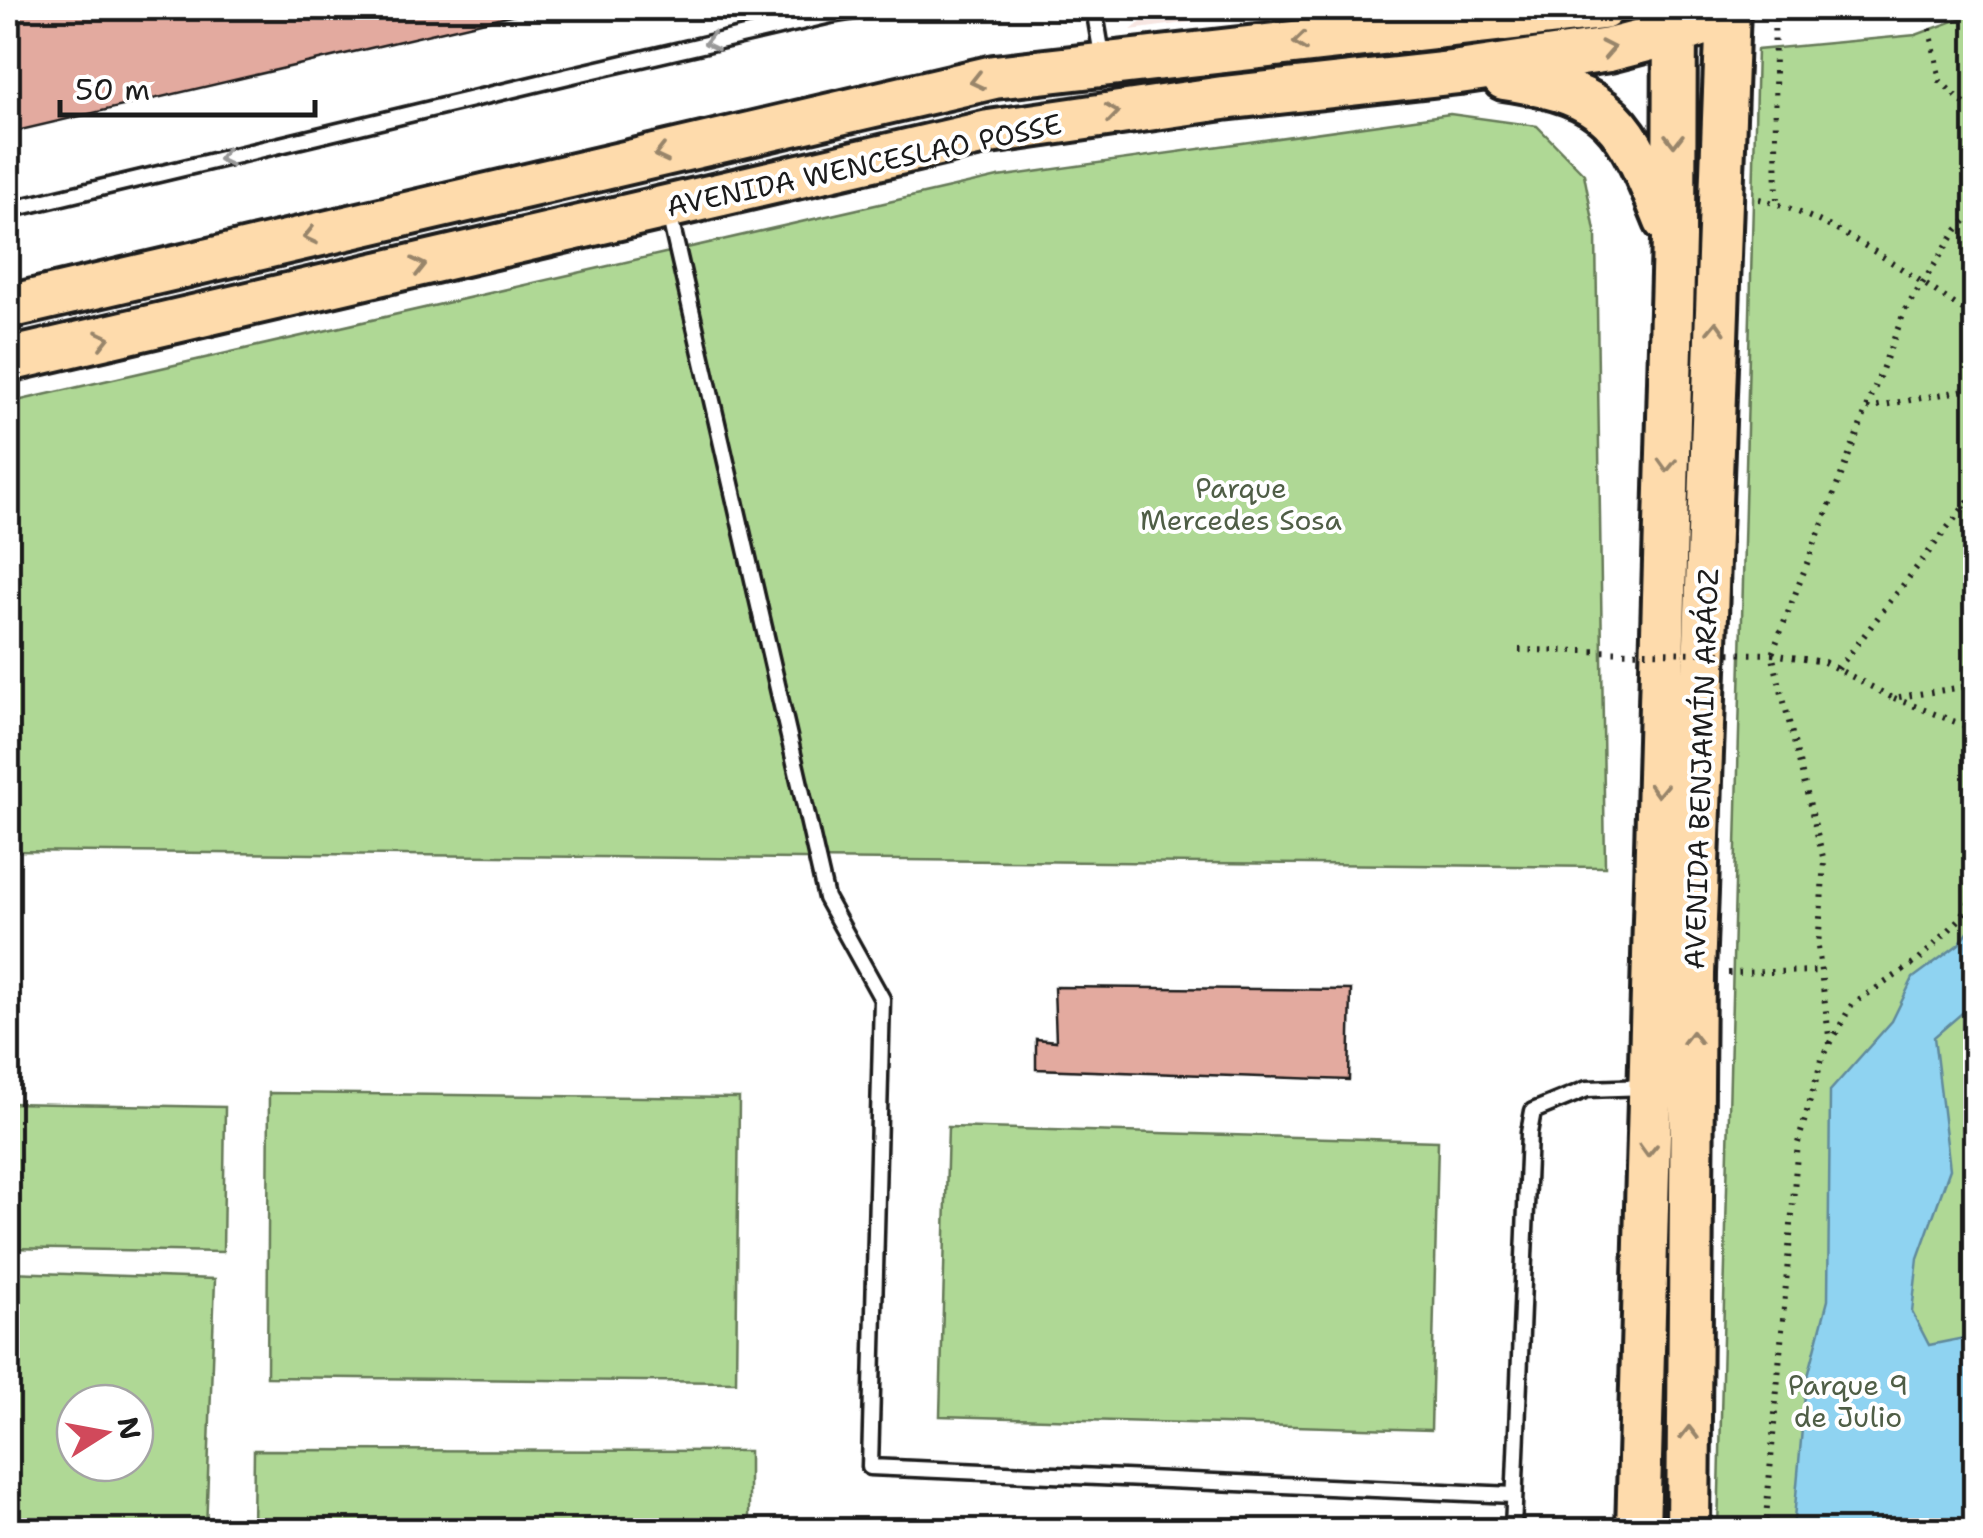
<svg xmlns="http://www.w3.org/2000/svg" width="1983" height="1538" viewBox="0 0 1983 1538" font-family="'Shantell Sans',sans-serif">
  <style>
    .built { fill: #f7e6e2 }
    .green { fill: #afd895; stroke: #667a58; stroke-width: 2.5; fill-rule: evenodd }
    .water { fill: #8fd3f1; stroke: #618a9c; stroke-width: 2.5 }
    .building { fill: #e3aa9f; stroke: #1c1c1c; stroke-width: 2.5 }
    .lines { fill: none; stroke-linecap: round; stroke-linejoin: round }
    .lane-casing { stroke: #1c1c1c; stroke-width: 21 }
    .primary-casing { stroke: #1c1c1c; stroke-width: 50 }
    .path { stroke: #1c1c1c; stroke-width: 6; stroke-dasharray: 2.5 8; stroke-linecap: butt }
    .lane { stroke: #fff; stroke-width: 14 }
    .primary { stroke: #fedbac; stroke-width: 42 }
    .path-bridge { stroke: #1c1c1c; stroke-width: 6; stroke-dasharray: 2.5 8; stroke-linecap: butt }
    .oneway { stroke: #999 }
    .oneway2 { stroke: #98856b }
    .labels { text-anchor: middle; stroke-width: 8; stroke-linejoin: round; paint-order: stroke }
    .street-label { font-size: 28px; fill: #1c1c1c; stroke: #fff }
    .park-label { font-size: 28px; fill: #4f5e46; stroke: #fff }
  </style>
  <rect width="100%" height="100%" fill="#fff"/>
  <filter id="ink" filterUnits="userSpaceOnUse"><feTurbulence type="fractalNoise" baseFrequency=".01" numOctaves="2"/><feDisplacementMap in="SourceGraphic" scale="20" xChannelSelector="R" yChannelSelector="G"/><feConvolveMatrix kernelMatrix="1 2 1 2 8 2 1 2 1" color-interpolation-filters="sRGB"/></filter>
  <g filter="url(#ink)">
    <!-- built -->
    <path class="built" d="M1159,8H1298L1131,30Z"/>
    <!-- green -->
    <path class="green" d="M1975,13V1530H1718L1757,50L1916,35Z
      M1450,114L1537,126L1584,174L1596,236L1605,867L8,851V403L998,177Z
      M269,1093L739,1098L736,1382L267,1377Z
      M8,1103L225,1107L223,1252L8,1248Z
      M948,1127L1438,1141L1431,1430L940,1416Z
      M8,1272L215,1279L206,1530H8ZM135,1403V1463H75V1403Z
      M254,1450L749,1451V1530H253Z"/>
    <!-- water -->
    <path class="water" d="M1975,922V1002L1934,1037L1950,1169L1918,1258L1912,1312L1929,1345L1969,1337L1975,1332V1425L1967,1449L1975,1493V1530H1793L1806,1384L1828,1300L1830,1091L1892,1021L1913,978L1959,944Z"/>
    <!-- building -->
    <path class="building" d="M8,8H541L8,133Z
      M1054,987L1351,990L1349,1080L1036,1069V1039L1056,1041Z"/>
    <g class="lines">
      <defs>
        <path id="lane" d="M1094,8L1103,61
          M668,209L826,898L882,999L870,1467L1514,1495
          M8,210L577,74L831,15L875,8
          M1513,1530L1529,1133L1533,1111L1587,1089L1647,1087"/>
        <path id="primary" d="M1504,78C1613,94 1626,123 1666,221
          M8,307L994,77L1603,8
          M8,360L989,132L1223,98L1459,72L1609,50L1686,30L1728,15
          M1638,1530L1674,238L1675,8
          M1688,1530L1693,974L1728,8"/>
      </defs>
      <!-- lane casing -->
      <use href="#lane" class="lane-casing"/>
      <!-- primary casing -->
      <use href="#primary" class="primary-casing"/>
      <!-- path -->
      <path class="path" d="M1774,8L1777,203
        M1926,8L1940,81L1976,115
        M1759,199C1832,217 1913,276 1976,319
        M1867,408L1976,388
        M1963,508L1976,520
        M1772,654L1824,662L1893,698L1976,685
        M1838,669L1976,491
        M1894,698L1976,730
        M1728,973L1821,971
        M1830,1044L1818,947L1824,861L1772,654L1905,310L1957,230L1976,210
        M1765,1530L1798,1143L1822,1059L1852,1004L1918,961L1961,918L1976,891"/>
      <!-- lane -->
      <use href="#lane" class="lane"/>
      <!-- primary -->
      <use href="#primary" class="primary"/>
      <!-- path-bridge -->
      <path class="path-bridge" d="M1519,650L1772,654"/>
    </g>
    <!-- one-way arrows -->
    <defs><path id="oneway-chevron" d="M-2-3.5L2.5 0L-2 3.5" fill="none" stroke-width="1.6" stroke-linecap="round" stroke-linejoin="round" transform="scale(2.5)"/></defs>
    <g class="oneway">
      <use href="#oneway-chevron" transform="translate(711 42) rotate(167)"/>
      <use href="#oneway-chevron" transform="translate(225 158) rotate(167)"/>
    </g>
    <g class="oneway2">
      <use href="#oneway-chevron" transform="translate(1300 42) rotate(174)"/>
      <use href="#oneway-chevron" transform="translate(1608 49) rotate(-11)"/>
      <use href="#oneway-chevron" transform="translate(977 81) rotate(167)"/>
      <use href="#oneway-chevron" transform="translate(1112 113) rotate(-8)"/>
      <use href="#oneway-chevron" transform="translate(1674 140) rotate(90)"/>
      <use href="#oneway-chevron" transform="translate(661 154) rotate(167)"/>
      <use href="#oneway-chevron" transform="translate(310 236) rotate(167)"/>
      <use href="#oneway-chevron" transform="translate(419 266) rotate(-13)"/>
      <use href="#oneway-chevron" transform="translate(1716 328) rotate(-88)"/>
      <use href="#oneway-chevron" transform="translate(103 339) rotate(-13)"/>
      <use href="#oneway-chevron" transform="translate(1667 465) rotate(92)"/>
      <use href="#oneway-chevron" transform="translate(1658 790) rotate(92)"/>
      <use href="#oneway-chevron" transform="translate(1692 1038) rotate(-90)"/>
      <use href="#oneway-chevron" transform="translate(1648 1150) rotate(92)"/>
      <use href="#oneway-chevron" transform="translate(1689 1433) rotate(-90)"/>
    </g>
  </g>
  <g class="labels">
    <!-- street labels -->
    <g class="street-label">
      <text transform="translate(864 165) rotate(-12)" y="10">AVENIDA WENCESLAO POSSE</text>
      <text transform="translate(1701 769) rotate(-88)" y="10">AVENIDA BENJAMÍN ARÁOZ</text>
    </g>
    <!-- park labels -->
    <g class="park-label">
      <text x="1241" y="498">Parque<tspan x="1241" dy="32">Mercedes Sosa</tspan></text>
      <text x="1848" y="1395">Parque 9<tspan x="1848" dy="32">de Julio</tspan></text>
    </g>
  </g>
  <!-- margin -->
  <rect width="1983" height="1538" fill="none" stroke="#fff" stroke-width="40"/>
  <rect x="20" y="20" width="1943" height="1498" fill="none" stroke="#1c1c1c" stroke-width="4" filter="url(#ink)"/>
  <!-- north arrow -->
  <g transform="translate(105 1433) rotate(79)"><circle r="48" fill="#ffffff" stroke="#a4a4a4" stroke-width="2.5"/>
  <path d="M0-8L18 38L0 25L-18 38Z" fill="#d1495b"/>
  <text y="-15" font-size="28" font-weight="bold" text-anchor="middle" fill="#1c1c1c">N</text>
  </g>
  <!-- scale -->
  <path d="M60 100v15h255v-15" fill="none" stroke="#1c1c1c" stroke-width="5"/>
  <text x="75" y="100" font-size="30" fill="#1c1c1c" stroke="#ffffff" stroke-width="8" paint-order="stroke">50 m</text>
</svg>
